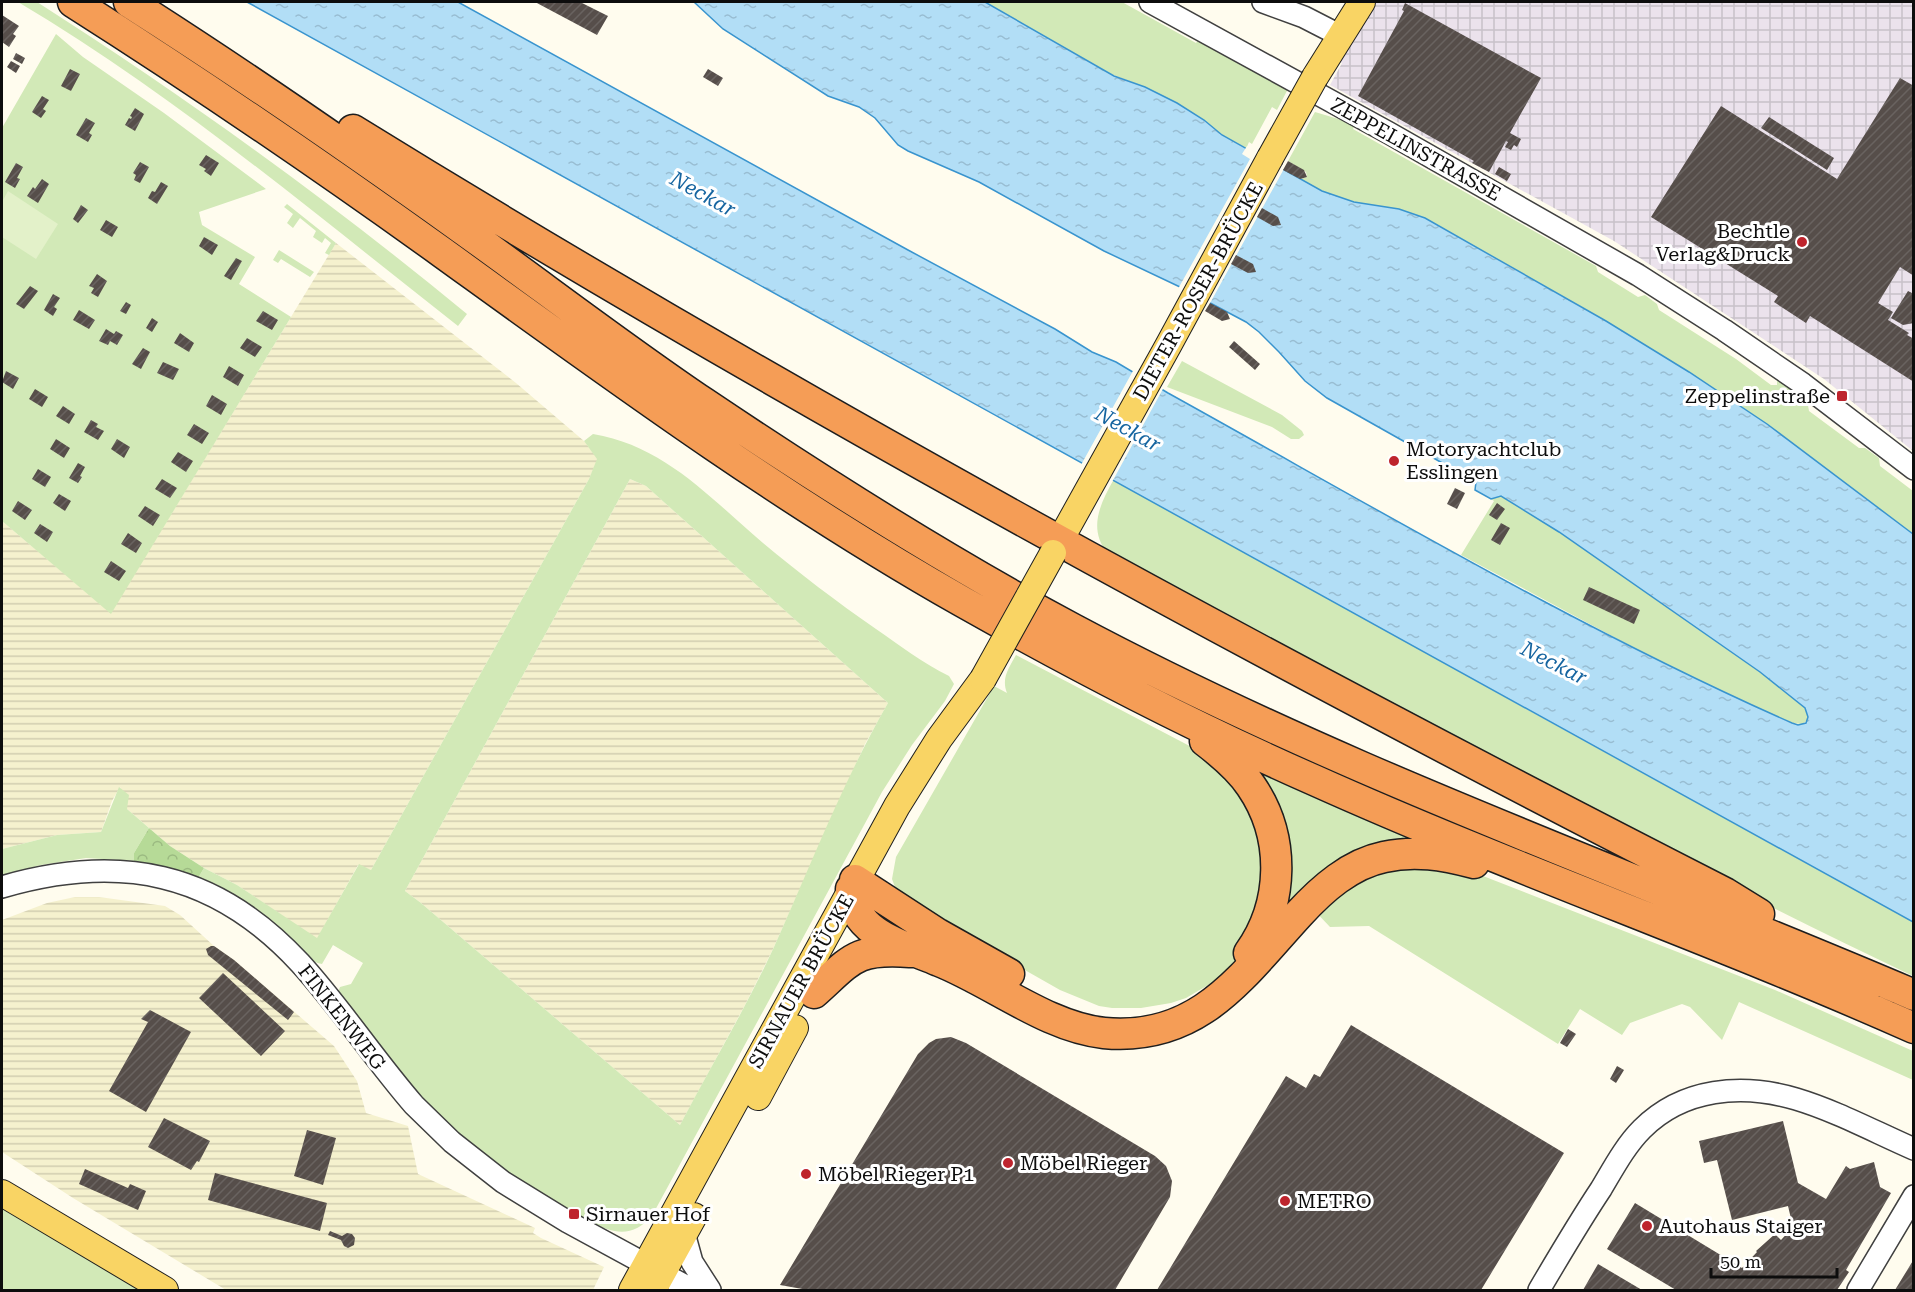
<svg xmlns="http://www.w3.org/2000/svg" width="1915" height="1292" viewBox="0 0 1915 1292" font-family="'Roboto Serif',serif">
  <style>
    .industrial { fill: url(#industrial-grid) }
    .farmland { fill: url(#farmland-rules) }
    .green { fill: #d2e9b7; fill-rule: evenodd }
    .forest { fill: url(#forest-crowns) }
    .pitch { fill: #e3f1c9 }
    .water { fill: url(#water-ripples); stroke: #3994ce; stroke-width: 1.5 }
    .pier { fill: #fffcee }
    .building { fill: url(#building-hatch) }
    .lines { fill: none; stroke-linecap: round; stroke-linejoin: round }
    .minor-casing { stroke: #404040; stroke-width: 24 }
    .major-casing { stroke: #1e1e1e; stroke-width: 28 }
    .highway-casing { stroke: #1e1e1e; stroke-width: 33 }
    .minor { stroke: #fff; stroke-width: 21 }
    .major { stroke: #f9d464; stroke-width: 26 }
    .highway { stroke: #f59d56; stroke-width: 30 }
    .major-bridge-casing { stroke: #1e1e1e; stroke-width: 28; stroke-linecap: butt }
    .major-bridge { stroke: #f9d464; stroke-width: 26 }
    .poi-dot { fill: #be242d; stroke: #fff; stroke-width: 2 }
    .labels { text-anchor: middle; stroke-width: 6; stroke-linejoin: round; paint-order: stroke }
    .street-label { font-size: 20px; fill: #0d0d0d; stroke: #fff }
    .poi-label { font-size: 20px; fill: #0d0d0d; stroke: #fff; text-anchor: start }
    .water-label { font-size: 21px; font-style: italic; fill: #1665a0; stroke: #fff }
  </style>
  <defs>
    <pattern id="industrial-grid" width="8" height="8" patternUnits="userSpaceOnUse" patternTransform="scale(1.5)"><rect width="8" height="8" fill="#ebe2ec"/><path d="M0 4h8M4 0v8" fill="none" stroke="#c8c1c9"/></pattern>
    <pattern id="farmland-rules" width="6" height="5" patternUnits="userSpaceOnUse" patternTransform="scale(1.5)"><rect width="6" height="5" fill="#f5f1ce"/><path d="M0 2.5h6" fill="none" stroke="#d1cdb0"/></pattern>
    <pattern id="forest-crowns" width="20" height="18" patternUnits="userSpaceOnUse" patternTransform="scale(1.5)"><rect width="20" height="18" fill="#b6da97"/><path d="M2 6a3 3 0 1 1 6 0M12 15a3 3 0 1 1 6 0" fill="none" stroke="#9bba81"/></pattern>
    <pattern id="water-ripples" width="26" height="14" patternUnits="userSpaceOnUse" patternTransform="scale(1.5)"><rect width="26" height="14" fill="#b2def6"/><path d="M2 4q2-2 4 0t4 0M15 11q2-2 4 0t4 0" fill="none" stroke="#98bdd2"/></pattern>
    <pattern id="building-hatch" width="6" height="6" patternUnits="userSpaceOnUse" patternTransform="scale(1.5)"><rect width="6" height="6" fill="#564e4a"/><path d="M-1 1l2-2M0 6l6-6M5 7l2-2" fill="none" stroke="#696360"/></pattern>
  </defs>
  <rect width="100%" height="100%" fill="#fffcee"/>
  <!-- industrial -->
  <path class="industrial" d="M1366,2H1913V451L1824,379L1614,241L1330,85L1342,63L1339,61Z"/>
  <!-- farmland -->
  <path class="farmland" d="M336,243L516,383L584,441L598,459L589,479L371,870L358,865L317,939L237,885L204,868L170,846L127,809L120,787L112,801L101,832L57,835L2,849V521L111,613Z
    M630,479L646,486L888,703L865,744L773,949L745,1005L680,1125L421,903L405,891Z
    M75,897H99L165,906L180,915L214,946L234,960L334,1046L357,1081L366,1113L408,1126L418,1174L535,1228L533,1233L541,1238L604,1267L593,1290H226L73,1198L2,1152V920L47,903Z"/>
  <!-- green -->
  <path class="green" d="M18,2H37C186,97 330,201 467,314L458,326C315,214 175,95 18,2Z
    M985,2H1122L1196,43L1200,38L1289,87L1277,110L1272,107L1252,144L1249,142L1246,149L1222,135L1205,121L1177,103L1145,87L1111,74Z
    M56,34L83,57L164,113L266,189L199,212L202,225L255,257L239,284L291,317L111,614L2,521V128Z
    M1315,112L1355,124L1353,129L1596,266L1598,272L1638,297L1645,295L1657,304L1659,310L1736,359L1771,385H1777V379L1807,400L1809,411L1859,448H1865L1879,458L1880,466L1913,491V534L1767,424L1689,372L1606,321L1425,218C1398,207 1378,208 1351,202C1332,197 1317,188 1300,179L1307,177L1306,172L1288,161Z
    M287,204L336,243L329,255L325,253L331,243L325,238L322,243L313,237L316,231L300,218L293,228L287,223L293,214L284,207Z
    M279,250L314,272L310,277L281,259L278,263L273,260Z
    M1182,361L1282,415L1302,431L1304,435L1299,439H1291L1272,427L1167,387Z
    M593,434C665,446 710,498 763,543C799,573 837,602 876,629C899,645 923,663 949,676L954,684L945,701L912,745L882,792L653,1214C626,1249 595,1224 565,1207C539,1191 512,1177 487,1159C427,1114 383,1051 338,992L340,987L351,984L363,963L333,945L322,964C310,963 301,950 293,942C265,914 234,894 198,878L204,868L237,885L317,938L359,864L371,870L589,479L597,459L584,441ZM630,479L646,486L888,703C843,781 811,865 774,947C746,1008 711,1066 680,1125L421,903L405,891Z
    M1114,479L1519,705L1913,922V976C1639,846 1374,698 1107,553C1088,528 1100,504 1114,479Z
    M1501,496L1559,532L1760,672L1805,708L1808,713V720L1802,724L1792,723L1709,686L1653,658L1461,555L1494,501L1491,499Z
    M1016,655L1203,753L1237,780L1269,862L1245,949L1225,973L1215,981L1186,998L1171,1003L1141,1008H1112L1099,1006L1060,990L940,922L896,890L892,879L896,857L994,686L1007,693C1001,678 1009,668 1016,655Z
    M1252,770L1420,842L1272,934Z
    M119,787L129,795L127,809L149,828L134,853V861L86,858L41,865L2,875V849L57,835L101,832Z
    M1378,867H1460L1775,990L1913,1051V1080L1739,1002L1722,1040L1690,1007L1682,1004L1630,1023L1622,1035L1580,1009L1558,1044L1369,926L1330,927L1313,909Z
    M2,1206L139,1290H2Z"/>
  <!-- forest -->
  <path class="forest" d="M149,828L170,846L204,868L198,878L171,869L134,861V853Z"/>
  <!-- pitch -->
  <path class="pitch" d="M8,191L58,224L36,259L2,237V202Z"/>
  <!-- water -->
  <path class="water" d="M247,2H458L908,250L1055,329L1092,352L1116,362L1168,393C1374,507 1577,628 1792,723L1798,725L1806,723L1808,717L1805,708L1760,672L1559,532L1501,496L1491,499L1475,490L1476,482L1327,398L1305,381L1279,352L1259,332L1246,322L1180,287L1104,251L979,182L908,151L898,145L875,118L859,107L828,96L723,29L694,2H985L1114,76L1145,87L1177,103L1204,120L1222,135L1322,191L1354,202L1399,209L1425,218L1606,321L1689,372L1767,424L1913,534V922Z"/>
  <!-- pier -->
  <path class="pier" d="M1247,146L1285,167L1209,305L1178,289L1250,159L1242,154Z
    M1134,369L1164,387L1112,482L1081,465Z"/>
  <!-- building -->
  <path class="building" d="M535,2H580L608,16L597,35Z
    M1405,3L1541,78L1510,133L1521,139L1517,147L1514,145L1511,150L1505,147L1508,142L1506,141L1489,172L1472,163L1474,161L1358,96L1404,11L1402,10Z
    M2,15L19,26L13,34L16,36L9,47L2,42Z
    M16,53L25,58L22,64L13,59Z
    M11,61L20,66L16,73L7,67Z
    M70,69L80,74L71,91L61,86Z
    M708,69L723,78L718,86L703,77Z
    M1900,78L1914,86V276L1900,267L1878,303L1893,312L1888,320L1909,333L1907,335L1914,339V382L1810,316L1806,323L1774,302L1778,296L1651,217L1721,106L1837,179Z
    M42,96L49,100L43,109L46,111L41,118L32,112Z
    M135,108L144,114L135,131L125,125L129,118L131,119L132,117L130,116Z
    M1769,117L1834,158L1827,170L1761,128Z
    M86,118L95,123L89,133L92,135L88,142L76,135Z
    M206,155L219,163L211,176L204,171L206,169L199,165Z
    M1288,161L1304,170L1307,177L1300,179L1283,170Z
    M140,162L149,167L140,183L134,180L136,175L133,173Z
    M16,163L23,167L17,178L20,179L15,188L5,182Z
    M1499,167L1511,174L1507,181L1495,174Z
    M42,179L49,184L38,203L27,196L33,187L35,189Z
    M161,182L168,186L157,204L148,198L152,191L155,192Z
    M81,205L88,210L78,223L73,219Z
    M1262,208L1278,217L1281,225L1273,226L1257,217Z
    M106,220L118,227L112,237L100,230Z
    M204,237L218,245L212,255L199,246Z
    M1236,255L1253,264L1256,272L1248,273L1231,264Z
    M236,258L242,261L231,280L224,276Z
    M97,274L107,281L98,297L91,293L94,288L89,286Z
    M30,286L38,291L24,309L16,304Z
    M1908,291L1914,294V323L1903,325L1891,318Z
    M53,294L60,298L54,307L57,309L53,316L44,310Z
    M126,302L131,305L126,314L120,311Z
    M1210,303L1227,312L1230,319L1222,321L1205,311Z
    M79,310L95,320L89,329L73,320Z
    M263,311L278,320L272,330L256,321Z
    M152,318L158,322L152,332L146,328Z
    M106,329L114,334L116,331L123,335L117,345L110,341L108,345L99,341Z
    M180,333L194,343L189,352L174,343Z
    M247,338L262,347L255,357L240,348Z
    M1234,341L1260,364L1255,370L1229,347Z
    M143,348L150,352L141,369L132,364Z
    M163,362L179,369L173,380L157,373Z
    M229,366L244,375L238,386L223,377Z
    M6,371L19,378L13,389L2,382Z
    M35,389L48,397L42,407L29,399Z
    M212,395L227,404L221,415L206,406Z
    M63,406L75,414L69,424L56,416Z
    M91,420L98,424L96,427L104,431L98,440L84,432Z
    M194,424L209,433L202,444L187,435Z
    M56,439L70,448L64,458L50,449Z
    M117,439L130,447L124,458L111,449Z
    M178,452L193,461L186,472L171,462Z
    M78,463L85,467L80,476L82,477L78,483L69,478Z
    M38,469L51,477L45,487L32,479Z
    M162,479L177,488L170,498L155,489Z
    M1455,488L1465,493L1457,509L1447,504Z
    M59,494L71,501L65,511L53,503Z
    M18,501L32,510L25,520L12,511Z
    M1497,503L1505,509L1497,520L1489,515Z
    M145,506L160,515L153,526L138,516Z
    M1501,523L1510,528L1500,545L1491,540Z
    M40,524L53,532L47,542L34,533Z
    M128,533L142,543L136,553L121,544Z
    M111,561L126,571L119,581L104,572Z
    M1589,587L1640,610L1634,624L1583,600Z
    M211,946H214L234,960L294,1012L288,1020L208,955L206,949Z
    M223,973L285,1031L261,1056L199,998Z
    M150,1010L191,1032L146,1112L109,1091L148,1022L141,1019Z
    M1351,1025L1564,1153L1481,1290H1157L1286,1076L1306,1088L1314,1074L1320,1077Z
    M1568,1029L1576,1034L1567,1047L1560,1043Z
    M951,1037L966,1043L1155,1156L1166,1166L1172,1181L1170,1197L1115,1290H808L780,1285L918,1054L929,1043L936,1039Z
    M1617,1066L1624,1070L1616,1083L1610,1079Z
    M164,1118L210,1141L199,1162L197,1161L191,1170L148,1147Z
    M1783,1121L1798,1183L1826,1199L1846,1166L1850,1169L1874,1162L1880,1187L1891,1193L1846,1270L1849,1272L1837,1290H1676L1607,1249L1635,1203L1742,1268L1757,1252L1756,1251L1775,1234L1781,1240L1793,1227L1788,1206L1732,1220L1717,1160L1704,1163L1699,1141Z
    M307,1130L336,1138L323,1185L294,1176Z
    M85,1169L128,1188L130,1184L146,1191L138,1210L79,1184Z
    M215,1173L327,1203L320,1231L208,1200Z
    M330,1231L342,1236L347,1233L352,1234L355,1238L354,1245L348,1248L344,1246L341,1240L328,1235Z
    M1914,1259V1290H1895Z
    M1598,1264L1642,1290H1583Z"/>
  <g class="lines">
    <defs>
      <path id="minor" d="M1150,2L1389,133L1638,275L1724,330L1803,384L1914,469
        M1263,2L1304,17L1341,36
        M2,887C119,853 215,871 300,963C341,1008 374,1059 414,1105L452,1142L503,1182L568,1222L693,1290
        M684,1233L692,1262L710,1290
        M1539,1290C1559,1256 1579,1222 1601,1189C1613,1169 1625,1146 1642,1129C1683,1088 1742,1083 1796,1099C1836,1111 1875,1132 1914,1149
        M1858,1290L1914,1196"/>
      <path id="major" d="M1315,77L1362,2
        M1053,553L1168,346L1270,158
        M758,1097L795,1028
        M2,1193L165,1290
        M632,1290L897,806L939,739L983,679
        M653,1290L694,1216"/>
      <path id="highway" d="M73,2C199,82 322,166 443,253C612,375 781,499 963,602C1078,667 1194,727 1314,780C1512,869 1716,940 1914,1028
        M129,2C242,74 352,150 461,228C542,286 621,347 704,403C823,483 946,561 1073,629C1343,773 1633,875 1914,995
        M353,130C798,405 1259,655 1725,893L1759,914
        M1205,741C1222,754 1239,768 1251,786C1286,837 1284,904 1249,953
        M855,880L938,934L1009,974
        M851,889C852,934 904,946 939,961C992,982 1047,1027 1104,1033C1199,1042 1242,976 1299,914C1322,889 1350,864 1384,857C1415,850 1443,855 1474,863
        M814,993C852,959 855,948 910,952"/>
    </defs>
    <!-- minor casing -->
    <use href="#minor" class="minor-casing"/>
    <!-- major casing -->
    <use href="#major" class="major-casing"/>
    <!-- highway casing -->
    <use href="#highway" class="highway-casing"/>
    <!-- minor -->
    <use href="#minor" class="minor"/>
    <!-- major -->
    <use href="#major" class="major"/>
    <!-- highway -->
    <use href="#highway" class="highway"/>
    <defs>
      <path id="major-bridge" d="M1270,158L1315,77
        M983,679L1053,553"/>
    </defs>
    <!-- major-bridge casing -->
    <use href="#major-bridge" class="major-bridge-casing"/>
    <!-- major-bridge -->
    <use href="#major-bridge" class="major-bridge"/>
  </g>
  <!-- markers -->
  <g class="poi-dot">
    <circle cx="1802" cy="242" r="6"/>
    <rect x="1836" y="390" width="12" height="12" rx="3"/>
    <circle cx="1394" cy="461" r="6"/>
    <circle cx="1008" cy="1163" r="6"/>
    <circle cx="806" cy="1174" r="6"/>
    <circle cx="1285" cy="1201" r="6"/>
    <rect x="568" y="1208" width="12" height="12" rx="3"/>
    <circle cx="1647" cy="1226" r="6"/>
  </g>
  <g class="labels">
    <!-- street labels -->
    <g class="street-label">
      <text transform="translate(1416 149) rotate(29)" y="7">ZEPPELINSTRASSE</text>
      <text transform="translate(1198 291) rotate(-61)" y="7">DIETER-ROSER-BRÜCKE</text>
      <text transform="translate(801 981) rotate(-61)" y="7">SIRNAUER BRÜCKE</text>
      <text transform="translate(342 1017) rotate(52)" y="7">FINKENWEG</text>
    </g>
    <!-- poi labels -->
    <g class="poi-label">
      <text x="1790" y="238" text-anchor="end">Bechtle<tspan x="1790" dy="23">Verlag&amp;Druck</tspan></text>
      <text x="1830" y="403" text-anchor="end">Zeppelinstraße</text>
      <text x="1406" y="456">Motoryachtclub<tspan x="1406" dy="23">Esslingen</tspan></text>
      <text x="1020" y="1170">Möbel Rieger</text>
      <text x="818" y="1181">Möbel Rieger P1</text>
      <text x="1297" y="1208">METRO</text>
      <text x="586" y="1221">Sirnauer Hof</text>
      <text x="1659" y="1233">Autohaus Staiger</text>
    </g>
    <!-- water labels -->
    <g class="water-label">
      <text transform="translate(703 194) rotate(29)" y="7">Neckar</text>
      <text transform="translate(1128 429) rotate(29)" y="7">Neckar</text>
      <text transform="translate(1554 663) rotate(27)" y="7">Neckar</text>
    </g>
  </g>
  <!-- border -->
  <rect width="1915" height="1292" fill="none" stroke="#0d0d0d" stroke-width="6"/>
  <!-- scale -->
  <path d="M1711 1268v9h126v-9" fill="none" stroke="#0d0d0d" stroke-width="3"/>
  <text x="1720" y="1268" font-size="18" fill="#0d0d0d" stroke="#ffffff" stroke-width="4.5" paint-order="stroke">50 m</text>
</svg>
